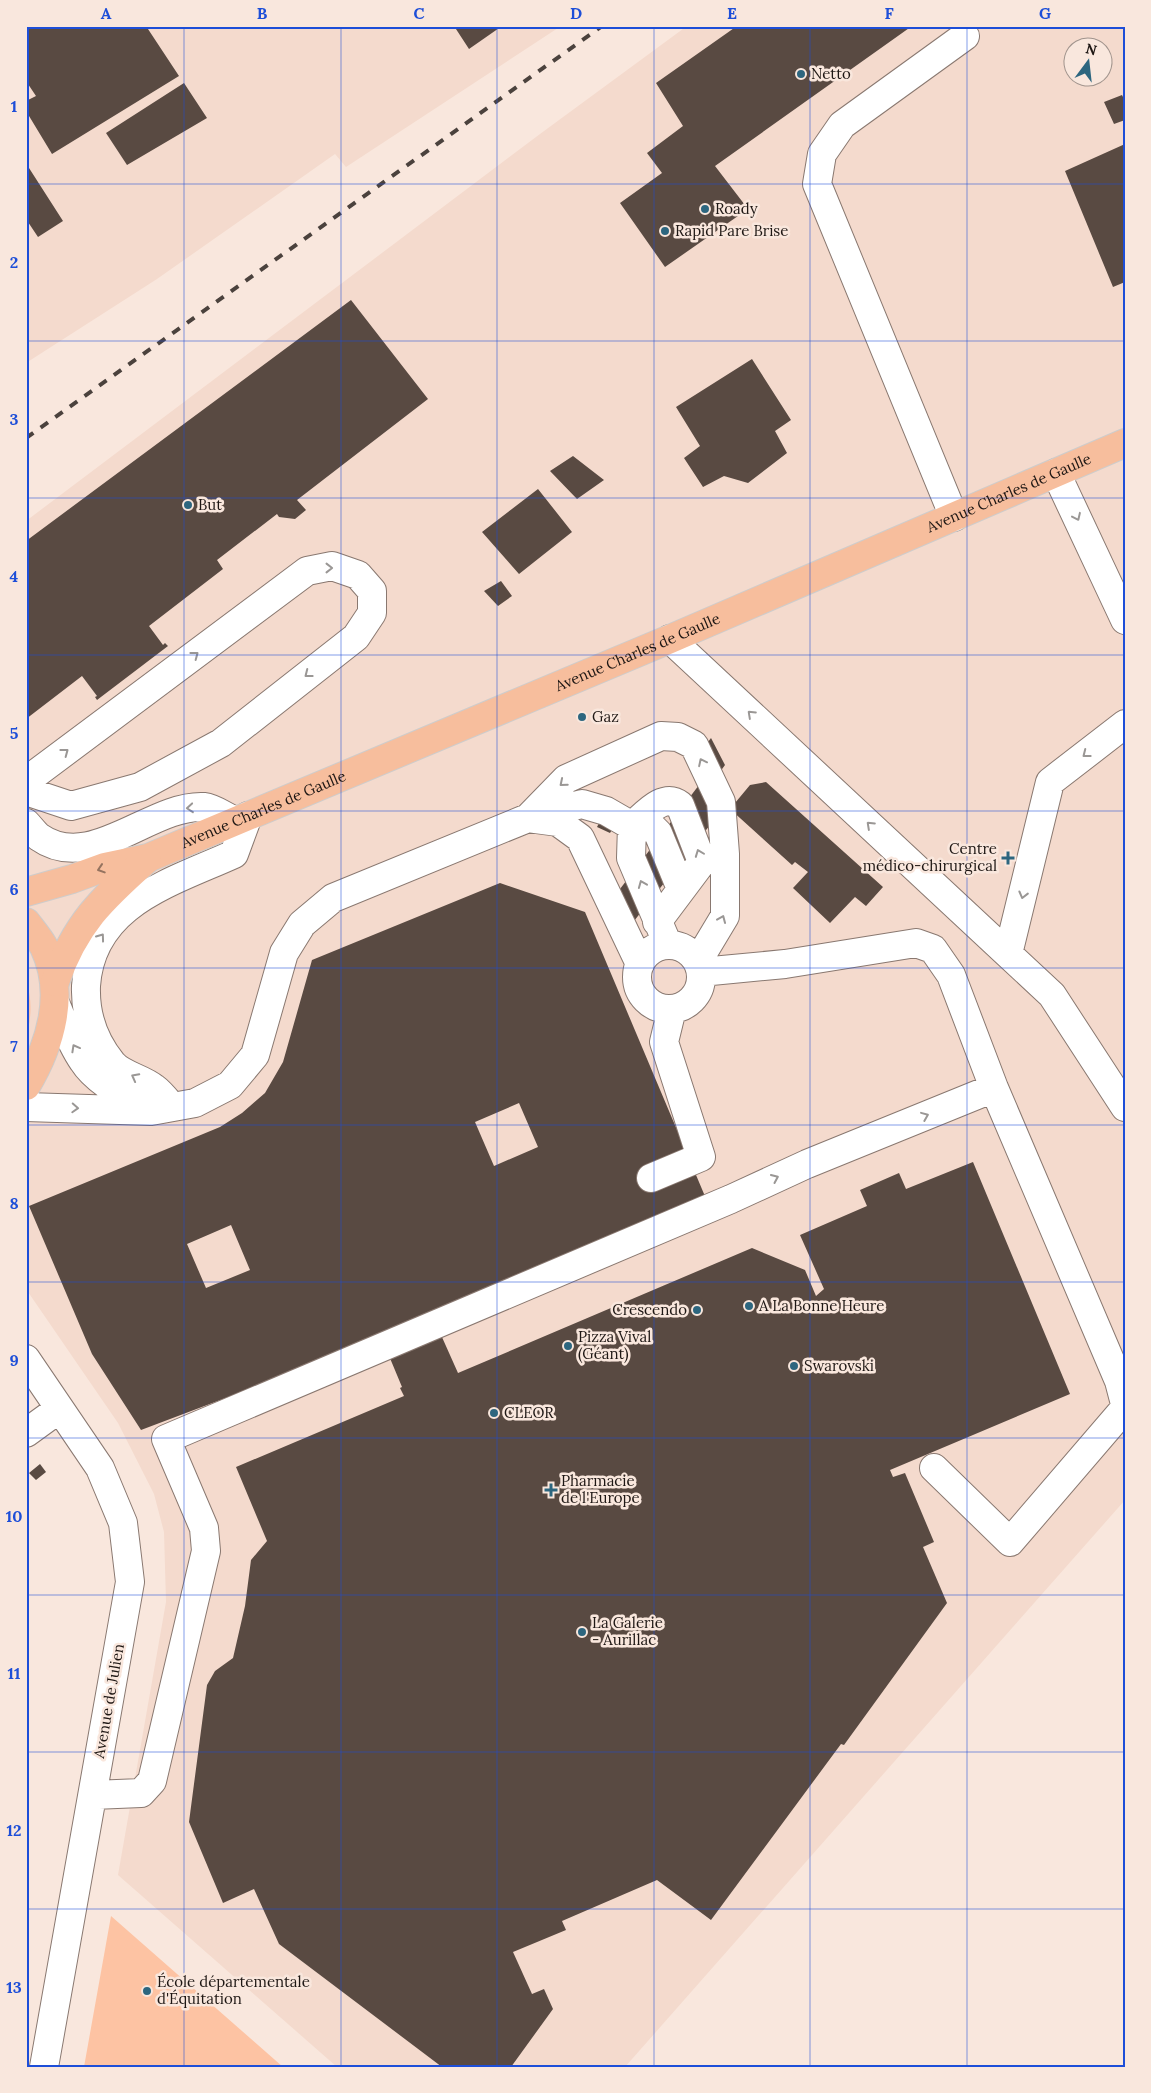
<svg xmlns="http://www.w3.org/2000/svg" width="1151" height="2093" viewBox="0 0 1151 2093" font-family="Lora,serif">
  <style>
    .built { fill: #f4dacd; fill-rule: evenodd }
    .green { fill: #fdc3a3 }
    .building { fill: #594a42; fill-rule: evenodd }
    .lines { fill: none; stroke-linecap: round; stroke-linejoin: round }
    .minor-casing { stroke: #897870; stroke-width: 30 }
    .major-casing { stroke: #cecccb; stroke-width: 30 }
    .minor { stroke: #fff; stroke-width: 28 }
    .major { stroke: #f7be9d; stroke-width: 28 }
    .rail { stroke: #4b423d; stroke-width: 4; stroke-dasharray: 9 9; stroke-linecap: butt }
    .oneway { stroke: #9a9795 }
    .oneway2 { stroke: #95735f }
    .grid { fill: none; stroke: #1d4ed8; stroke-width: 1; stroke-opacity: 0.55 }
    .poi-dot { fill: #2d667f; stroke: #f9e7dd; stroke-width: 2 }
    .labels { text-anchor: middle; stroke-width: 5; stroke-linejoin: round; paint-order: stroke }
    .poi-label { font-size: 15px; fill: #1e1714; stroke: #f9e7dd; text-anchor: start }
    .street-label { font-size: 15px; fill: #1e1714; stroke: #f9e7dd }
    .neatline { fill: none; stroke: #1d4ed8; stroke-width: 2 }
    .grid-label { font-size: 16px; text-anchor: middle; font-weight: bold; fill: #1d4ed8 }
  </style>
  <rect width="100%" height="100%" fill="#f9e7dd"/>
  <!-- built -->
  <path class="built" d="M26,26H561L346,167L335,154L157,279L26,363Z
    M687,26H1125V1500L625,2067H337L118,1875L166,1602L164,1532L154,1494L118,1423L26,1289V521L540,134ZM1074,48H1104V78H1074Z"/>
  <!-- green -->
  <path class="green" d="M26,981C33,1001 31,1019 26,1039Z
    M111,1916L283,2067H84Z"/>
  <!-- building -->
  <path class="building" d="M26,26H146L179,76L52,154L26,111V101L36,96L26,81Z
    M454,26H502L469,49Z
    M737,26H912L715,166L748,209L665,267L620,203L662,173L647,153L683,126L656,83Z
    M184,83L207,118L127,165L106,133Z
    M1122,95L1125,101V120L1114,124L1104,102Z
    M1125,144V282L1113,287L1065,171Z
    M29,168L63,221L38,237L26,219V169Z
    M351,300L428,399L297,500L306,510L295,519L279,517L277,514L217,560L223,569L149,626L163,645L165,643L168,646L97,700L95,697L97,696L82,676L26,719V541Z
    M752,359L791,420L775,431L787,453L748,483L724,476L703,487L684,458L700,446L676,407Z
    M573,456L604,480L577,499L550,471Z
    M538,489L572,532L519,574L482,532Z
    M501,581L512,596L498,606L484,591Z
    M711,738L725,765L703,795L714,820L634,921L620,889L699,785L690,766Z
    M766,782L883,887L866,906L855,897L830,923L793,888L808,872L795,862L792,865L730,809L750,785Z
    M603,815L616,823L610,833L597,827Z
    M500,883L585,912L707,1201L433,1317L458,1373L752,1248L805,1270L816,1296L824,1289L800,1235L867,1206L860,1190L899,1173L906,1189L973,1162L1070,1394L890,1470L893,1477L905,1473L934,1542L923,1547L947,1603L844,1745L841,1744L711,1920L657,1880L562,1921L566,1930L513,1952L532,1994L544,1989L553,2009L511,2067H442L279,1944L254,1889L223,1903L189,1822L207,1685L215,1671L233,1658L245,1606L251,1560L267,1541L236,1467L404,1396L400,1388L402,1387L382,1339L141,1430L92,1354L29,1206L220,1127L242,1113L265,1093L283,1062L312,960ZM519,1103L538,1147L494,1166L475,1122ZM231,1225L250,1270L206,1288L187,1244Z
    M40,1464L46,1472L36,1480L29,1473Z"/>
  <g class="lines">
    <defs>
      <path id="minor" d="M1056,473L1125,620
        M954,517L817,184L822,154L842,125L965,36
        M670,639L1008,954L1050,782L1125,724
        M26,781L307,571L332,566L358,575L372,591V613L356,637L221,743L140,787L71,806L26,791
        M534,816L582,804L606,811L632,826L631,858L668,945
        M528,818L566,779L661,736L678,737L694,745L721,802L725,854V916L698,961
        M26,823C30,827 35,834 39,837C91,874 151,804 204,807C214,808 226,817 235,821
        M632,826C645,815 663,792 680,805L702,862L657,922
        M632,826L653,828L658,833L681,889
        M637 977a32 32 0 1 1 64 0a32 32 0 1 1-64 0Z
        M1008,954L1052,995L1125,1107
        M701,972L785,964L916,943L933,949L951,975L994,1088L1119,1381L1125,1404
        M56,1005C64,1024 71,1044 83,1061C97,1083 126,1096 148,1109
        M26,1107L151,1111L195,1103L230,1085L255,1055L284,953L302,924L333,898L528,818L558,822L580,838L640,964
        M172,1107C167,1101 161,1093 154,1088C142,1078 121,1075 112,1063C94,1041 85,1015 86,986C91,904 170,883 234,854L248,816
        M651,1178L701,1157L664,1042L672,1009
        M26,1359L100,1468L123,1523L130,1582L44,2067
        M26,1433L59,1409
        M934,1468L1010,1542L1125,1408
        M93,1795L141,1793L152,1781L206,1551L204,1528L166,1439L731,1199L807,1164L994,1088"/>
      <g id="major">
        <path id="s1" d="M26,892L72,879L105,867L148,858L670,639L1125,443"/>
        <path d="M26,922C32,930 39,938 44,947C66,993 51,1044 26,1086"/>
        <path d="M55,982C75,924 102,899 147,859"/>
      </g>
    </defs>
    <!-- minor casing -->
    <use href="#minor" class="minor-casing"/>
    <!-- major casing -->
    <use href="#major" class="major-casing"/>
    <!-- minor -->
    <use href="#minor" class="minor"/>
    <!-- major -->
    <use href="#major" class="major"/>
    <!-- rail -->
    <path class="rail" d="M26,438L602,26"/>
  </g>
  <!-- one-way arrows -->
  <defs><path id="oneway-chevron" d="M-2-3.5L2.5 0L-2 3.5" fill="none" stroke-width="1.6" stroke-linecap="round" stroke-linejoin="round" transform="scale(1.25)"/></defs>
  <g class="oneway">
    <use href="#oneway-chevron" transform="translate(1077 517) rotate(65)"/>
    <use href="#oneway-chevron" transform="translate(329 568)"/>
    <use href="#oneway-chevron" transform="translate(195 655) rotate(-37)"/>
    <use href="#oneway-chevron" transform="translate(308 674) rotate(142)"/>
    <use href="#oneway-chevron" transform="translate(751 714) rotate(-137)"/>
    <use href="#oneway-chevron" transform="translate(65 752) rotate(-37)"/>
    <use href="#oneway-chevron" transform="translate(1086 754) rotate(142)"/>
    <use href="#oneway-chevron" transform="translate(702 762) rotate(-116)"/>
    <use href="#oneway-chevron" transform="translate(563 783) rotate(140)"/>
    <use href="#oneway-chevron" transform="translate(190 808) rotate(175)"/>
    <use href="#oneway-chevron" transform="translate(870 825) rotate(-137)"/>
    <use href="#oneway-chevron" transform="translate(699 853) rotate(-111)"/>
    <use href="#oneway-chevron" transform="translate(642 884) rotate(-112)"/>
    <use href="#oneway-chevron" transform="translate(1023 895) rotate(104)"/>
    <use href="#oneway-chevron" transform="translate(722 919) rotate(-67)"/>
    <use href="#oneway-chevron" transform="translate(101 937) rotate(-54)"/>
    <use href="#oneway-chevron" transform="translate(75 1048) rotate(-119)"/>
    <use href="#oneway-chevron" transform="translate(135 1077) rotate(-152)"/>
    <use href="#oneway-chevron" transform="translate(75 1108) rotate(3)"/>
    <use href="#oneway-chevron" transform="translate(925 1116) rotate(-22)"/>
    <use href="#oneway-chevron" transform="translate(775 1178) rotate(-24)"/>
  </g>
  <use class="oneway2" href="#oneway-chevron" transform="translate(101 869) rotate(162)"/>
  <!-- grid -->
  <path class="grid" d="M184,26V2067M341,26V2067M497,26V2067M654,26V2067M810,26V2067M967,26V2067M26,184H1125M26,341H1125M26,498H1125M26,655H1125M26,811H1125M26,968H1125M26,1125H1125M26,1282H1125M26,1438H1125M26,1595H1125M26,1752H1125M26,1909H1125"/>
  <!-- markers -->
  <g class="poi-dot">
    <circle cx="801" cy="74" r="5"/>
    <circle cx="705" cy="209" r="5"/>
    <circle cx="665" cy="231" r="5"/>
    <circle cx="188" cy="505" r="5"/>
    <circle cx="582" cy="717" r="5"/>
    <path d="M1005.5 850.5h5v5h5v5h-5v5h-5v-5h-5v-5h5z"/>
    <circle cx="749" cy="1306" r="5"/>
    <circle cx="697" cy="1310" r="5"/>
    <circle cx="568" cy="1346" r="5"/>
    <circle cx="794" cy="1366" r="5"/>
    <circle cx="494" cy="1413" r="5"/>
    <path d="M548.5 1482.5h5v5h5v5h-5v5h-5v-5h-5v-5h5z"/>
    <circle cx="582" cy="1632" r="5"/>
    <circle cx="147" cy="1991" r="5"/>
  </g>
  <g class="labels">
    <!-- poi labels -->
    <g class="poi-label">
      <text x="811" y="79">Netto</text>
      <text x="715" y="214">Roady</text>
      <text x="675" y="236">Rapid Pare Brise</text>
      <text x="198" y="510">But</text>
      <text x="592" y="722">Gaz</text>
      <text x="997" y="854" text-anchor="end">Centre<tspan x="997" dy="17">médico-chirurgical</tspan></text>
      <text x="759" y="1311">A La Bonne Heure</text>
      <text x="687" y="1315" text-anchor="end">Crescendo</text>
      <text x="578" y="1342">Pizza Vival<tspan x="578" dy="17">(Géant)</tspan></text>
      <text x="804" y="1371">Swarovski</text>
      <text x="504" y="1418">CLEOR</text>
      <text x="561" y="1486">Pharmacie<tspan x="561" dy="17">de l'Europe</tspan></text>
      <text x="592" y="1628">La Galerie<tspan x="592" dy="17">- Aurillac</tspan></text>
      <text x="157" y="1987">École départementale<tspan x="157" dy="17">d'Équitation</tspan></text>
    </g>
    <!-- street labels -->
    <g class="street-label">
      <text dy="5" stroke="none"><textPath href="#s1" startOffset="1062">Avenue Charles de Gaulle</textPath></text>
      <text dy="5" stroke="none"><textPath href="#s1" startOffset="658">Avenue Charles de Gaulle</textPath></text>
      <text dy="5" stroke="none"><textPath href="#s1" startOffset="252">Avenue Charles de Gaulle</textPath></text>
      <text transform="translate(109 1701) rotate(-80)" y="5">Avenue de Julien</text>
    </g>
  </g>
  <!-- border -->
  <rect width="1151" height="2093" fill="none" stroke="#f9e7dd" stroke-width="55"/>
  <!-- north arrow -->
  <g transform="translate(1088 62) rotate(15)"><circle r="24" fill="#f9e7dd" stroke="#a1948d"/>
  <path d="M0-4L9 19L0 12L-9 19Z" fill="#2d667f"/>
  <text y="-8" font-size="14" font-weight="bold" text-anchor="middle" fill="#1e1714">N</text>
  </g>
  <rect x="28" y="28" width="1096" height="2038" class="neatline"/>
  <g class="grid-label">
    <text x="106" y="19">A</text>
    <text x="262" y="19">B</text>
    <text x="419" y="19">C</text>
    <text x="576" y="19">D</text>
    <text x="732" y="19">E</text>
    <text x="889" y="19">F</text>
    <text x="1045" y="19">G</text>
    <text x="14" y="112">1</text>
    <text x="14" y="268">2</text>
    <text x="14" y="425">3</text>
    <text x="14" y="582">4</text>
    <text x="14" y="739">5</text>
    <text x="14" y="895">6</text>
    <text x="14" y="1052">7</text>
    <text x="14" y="1209">8</text>
    <text x="14" y="1366">9</text>
    <text x="14" y="1522">10</text>
    <text x="14" y="1679">11</text>
    <text x="14" y="1836">12</text>
    <text x="14" y="1993">13</text>
  </g>
</svg>
